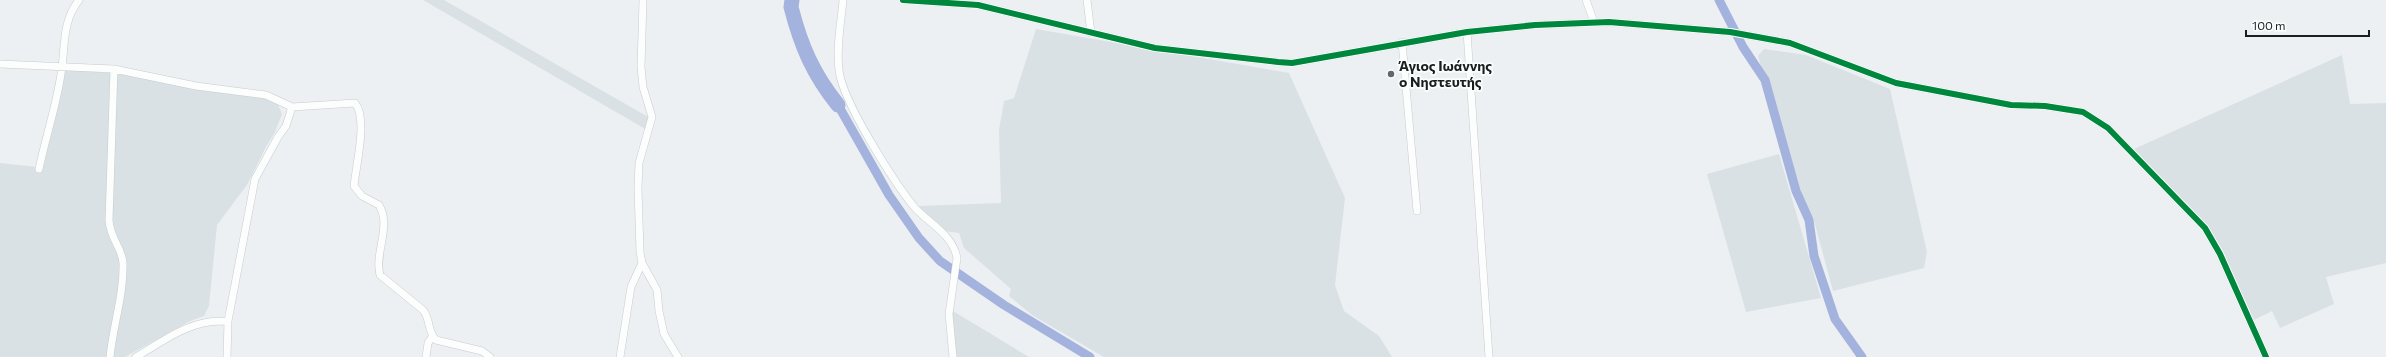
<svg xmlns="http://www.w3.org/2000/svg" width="2386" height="357" viewBox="0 0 2386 357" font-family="Commissioner,sans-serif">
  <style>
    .built { fill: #d9e1e4 }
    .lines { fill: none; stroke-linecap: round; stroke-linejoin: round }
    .canal { stroke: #a4b2de; stroke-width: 9 }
    .river { stroke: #a4b2de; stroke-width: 15 }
    .street-casing { stroke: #c9cbcc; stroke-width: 8 }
    .street { stroke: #fcfdfd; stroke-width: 7 }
    .cycleway-casing { stroke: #fbfeff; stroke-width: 8 }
    .cycleway { stroke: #00873e; stroke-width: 6 }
    .poi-dot { fill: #646768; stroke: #fbfeff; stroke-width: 1.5 }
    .labels { text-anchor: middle; stroke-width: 3.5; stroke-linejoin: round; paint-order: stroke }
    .poi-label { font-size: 14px; font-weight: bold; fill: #1b1d1e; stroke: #fbfeff; text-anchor: start }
  </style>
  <rect width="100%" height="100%" fill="#edf0f2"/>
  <!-- built -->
  <path class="built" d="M423,0H444L650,118L647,130Z
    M1036,29L1289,73L1345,198L1335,285L1344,311L1379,336L1392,357H1104L1032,315L1009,296L1011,289L964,248L959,233L945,231L918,206L1001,203L999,130L1004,101L1014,98Z
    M1764,49L1806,55L1890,89L1927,252L1924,268L1833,291L1813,217L1807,214L1798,192L1758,56Z
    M2342,55L2350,104L2386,103V263L2326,277L2334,304L2280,328L2272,311L2254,320L2221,247L2204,224L2134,149Z
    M65,69L119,74L252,95L276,100L282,114L275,132L267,145L247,185L217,225L209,306L204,316L190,321L125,357H0V163L37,167L38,159L45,160Z
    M1779,154L1821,298L1746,312L1707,174Z
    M953,311L1029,357H957L953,326Z"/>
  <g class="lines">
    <!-- canal -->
    <path class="canal" d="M1719,0L1743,47L1765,80L1796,191L1809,220L1814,256L1835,319L1862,357
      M838,105L889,195L919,238L940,261L1004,305L1090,357"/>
    <!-- river -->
    <path class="river" d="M792,0L791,7C801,46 813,74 838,105"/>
    <defs>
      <path id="street" d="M643,0L641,67L643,87L652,117L639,163L638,188L640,252L642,263L657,290L659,311L664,334L678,357
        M843,0C841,23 836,47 839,70C842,101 894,182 915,208C930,224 953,235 957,258L949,314L953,357
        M903,0L978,5L1155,48L1278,62L1292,63L1467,32L1535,25L1609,22L1730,32L1790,43L1896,83L2011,105L2045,106L2083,112L2108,128L2205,228L2220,254L2266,357
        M1087,0L1091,33
        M1586,0L1594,22
        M1467,32L1489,357
        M1402,42L1417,211
        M0,64L114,69L196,86L266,95L292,107L355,103C368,119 356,165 354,186L362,196L379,205C392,226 374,253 380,275L423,310C431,320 427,331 436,340L482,351L490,357
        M39,169C46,135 58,101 62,67C65,43 63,20 79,0
        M110,357C113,326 124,294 123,263C122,247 110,239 109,220L114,69
        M136,357C160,343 182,326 209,322C216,321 222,321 228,321L255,179L278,137L286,126L292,107
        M227,357L228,321
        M426,357L428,343L432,337
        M620,357L631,287L642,263"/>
    </defs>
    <!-- street casing -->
    <use href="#street" class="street-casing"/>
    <!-- street -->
    <use href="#street" class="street"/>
    <defs>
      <path id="cycleway" d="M903,0L978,5L1155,48L1278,62L1292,63L1467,32L1535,25L1609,22L1730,32L1790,43L1896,83L2011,105L2045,106L2083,112L2108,128L2205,228L2220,254L2266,357"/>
    </defs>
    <!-- cycleway casing -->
    <use href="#cycleway" class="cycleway-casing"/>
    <!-- cycleway -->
    <use href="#cycleway" class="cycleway"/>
  </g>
  <!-- markers -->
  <circle class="poi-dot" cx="1391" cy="74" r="4"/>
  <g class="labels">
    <!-- poi labels -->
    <g class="poi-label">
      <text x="1399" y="71">Άγιος Ιωάννης<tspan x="1399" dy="16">ο Νηστευτής</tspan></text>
    </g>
  </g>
  <!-- scale -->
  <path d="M2246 30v6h123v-6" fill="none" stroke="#1b1d1e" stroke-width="2"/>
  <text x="2252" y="30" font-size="12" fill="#1b1d1e" stroke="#fbfeff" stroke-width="3" paint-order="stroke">100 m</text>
</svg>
